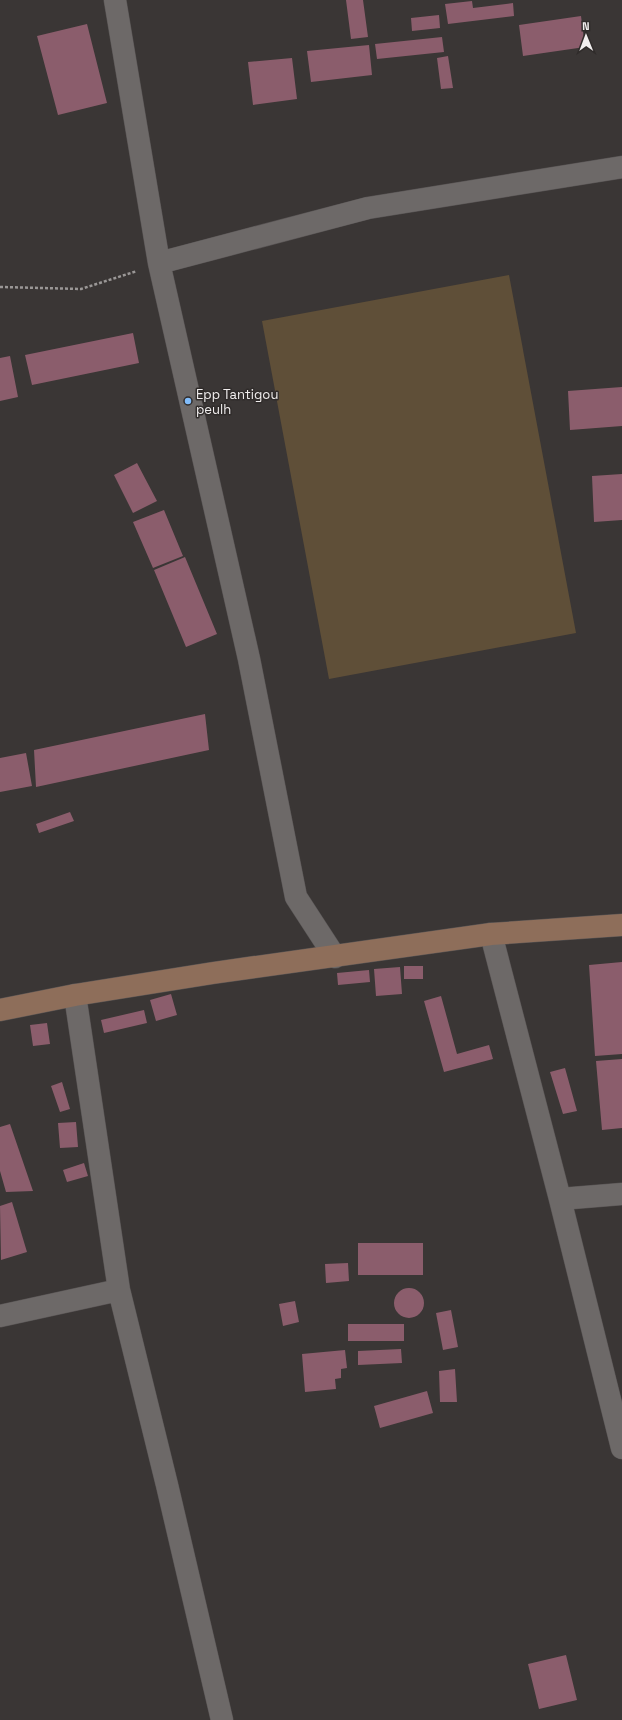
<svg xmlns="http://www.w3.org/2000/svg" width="622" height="1720" viewBox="0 0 622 1720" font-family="'Space Grotesk',sans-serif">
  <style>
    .green { fill: #5f4f38 }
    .building { fill: #8b5d6c }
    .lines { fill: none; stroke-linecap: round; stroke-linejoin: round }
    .minor-casing { stroke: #575353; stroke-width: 23 }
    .secondary-casing { stroke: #575353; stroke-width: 23 }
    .path { stroke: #9a9796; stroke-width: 2.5; stroke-dasharray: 3 2; stroke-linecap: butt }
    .minor { stroke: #6d6968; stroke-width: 22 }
    .secondary { stroke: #8e6e5a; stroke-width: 22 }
    .poi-dot { fill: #81bcfa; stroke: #302c2b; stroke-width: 1.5 }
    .labels { text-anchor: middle; stroke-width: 3; stroke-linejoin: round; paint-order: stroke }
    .poi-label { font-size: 13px; fill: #f1eeee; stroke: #302c2b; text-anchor: start }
  </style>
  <rect width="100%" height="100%" fill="#3a3635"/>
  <!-- green -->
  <path class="green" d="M509,275L576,633L329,679L262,321Z"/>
  <!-- building -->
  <path class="building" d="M346,0H363L368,37L351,39Z
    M472,1L473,8L513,3L514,16L448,24L445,4Z
    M439,15L440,28L412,31L411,18Z
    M581,16L585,47L523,56L519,25Z
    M87,24L107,103L58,115L37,36Z
    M442,37L444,52L377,59L375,44Z
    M369,45L372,75L311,82L307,51Z
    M448,56L453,88L441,89L437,58Z
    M292,58L297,99L253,105L248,62Z
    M133,333L139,363L32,385L25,355Z
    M10,356L18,397L0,401V358Z
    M622,387V426L570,430L568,391Z
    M137,463L157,501L133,513L114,475Z
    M622,474V520L594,522L592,476Z
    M164,510L183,556L153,568L133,522Z
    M185,557L217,634L186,647L154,570Z
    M205,714L209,750L36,787L34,750Z
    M26,753L32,786L0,792V758Z
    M70,812L74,821L39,833L36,824Z
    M622,962V1054L595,1056L589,965Z
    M404,966H423V979H404Z
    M400,967L402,994L376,996L374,969Z
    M369,970L370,982L338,985L337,973Z
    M171,994L177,1015L156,1021L150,1000Z
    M441,996L457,1054L489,1045L493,1059L444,1072L424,1001Z
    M144,1010L147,1023L104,1033L101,1020Z
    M47,1023L50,1044L33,1046L30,1025Z
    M622,1059V1128L602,1130L596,1061Z
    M565,1068L577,1111L563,1114L550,1072Z
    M62,1082L70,1109L60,1112L51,1086Z
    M76,1122L78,1147L60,1148L58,1123Z
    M10,1124L33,1191L6,1192L0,1171V1127Z
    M84,1163L88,1176L67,1182L63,1170Z
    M12,1202L27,1252L1,1260L0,1206Z
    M358,1243H423V1275H358Z
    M348,1263L349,1281L326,1283L325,1264Z
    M394 1303a15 15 0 1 1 30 0a15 15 0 1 1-30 0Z
    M295,1301L299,1322L283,1326L279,1304Z
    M451,1310L458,1347L443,1350L436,1313Z
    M348,1324H404V1341H348Z
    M401,1349L402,1363L358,1365V1351Z
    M345,1350L347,1368L341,1369V1378L335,1379L336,1389L305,1392L302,1354Z
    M455,1369L457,1402H440L439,1371Z
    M427,1391L433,1413L380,1428L374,1406Z
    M566,1655L577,1700L539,1709L528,1664Z"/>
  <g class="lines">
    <defs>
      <path id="minor" d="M115,0L159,263L249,659L296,897L335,957
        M159,263L368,208L622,167
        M491,934L560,1199L622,1448
        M75,995L119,1290L167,1485L222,1720
        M560,1199L622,1194
        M0,1316L119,1290"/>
      <path id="secondary" d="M0,1010L75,995L213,973L491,934L622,925"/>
    </defs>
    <!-- minor casing -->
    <use href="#minor" class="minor-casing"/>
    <!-- secondary casing -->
    <use href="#secondary" class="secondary-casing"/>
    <!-- path -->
    <path class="path" d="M0,287L81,289L137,271"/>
    <!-- minor -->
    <use href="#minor" class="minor"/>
    <!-- secondary -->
    <use href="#secondary" class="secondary"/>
  </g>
  <!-- markers -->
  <circle class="poi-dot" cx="188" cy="401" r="4"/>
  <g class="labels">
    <!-- poi labels -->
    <g class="poi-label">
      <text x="196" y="399">Epp Tantigou<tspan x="196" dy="15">peulh</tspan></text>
    </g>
  </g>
  <!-- north arrow -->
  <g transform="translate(586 36) rotate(359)" stroke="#302c2b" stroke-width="3" paint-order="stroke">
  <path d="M0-3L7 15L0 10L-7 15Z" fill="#f1eeee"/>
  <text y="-6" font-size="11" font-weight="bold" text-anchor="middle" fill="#f1eeee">N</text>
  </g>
</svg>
